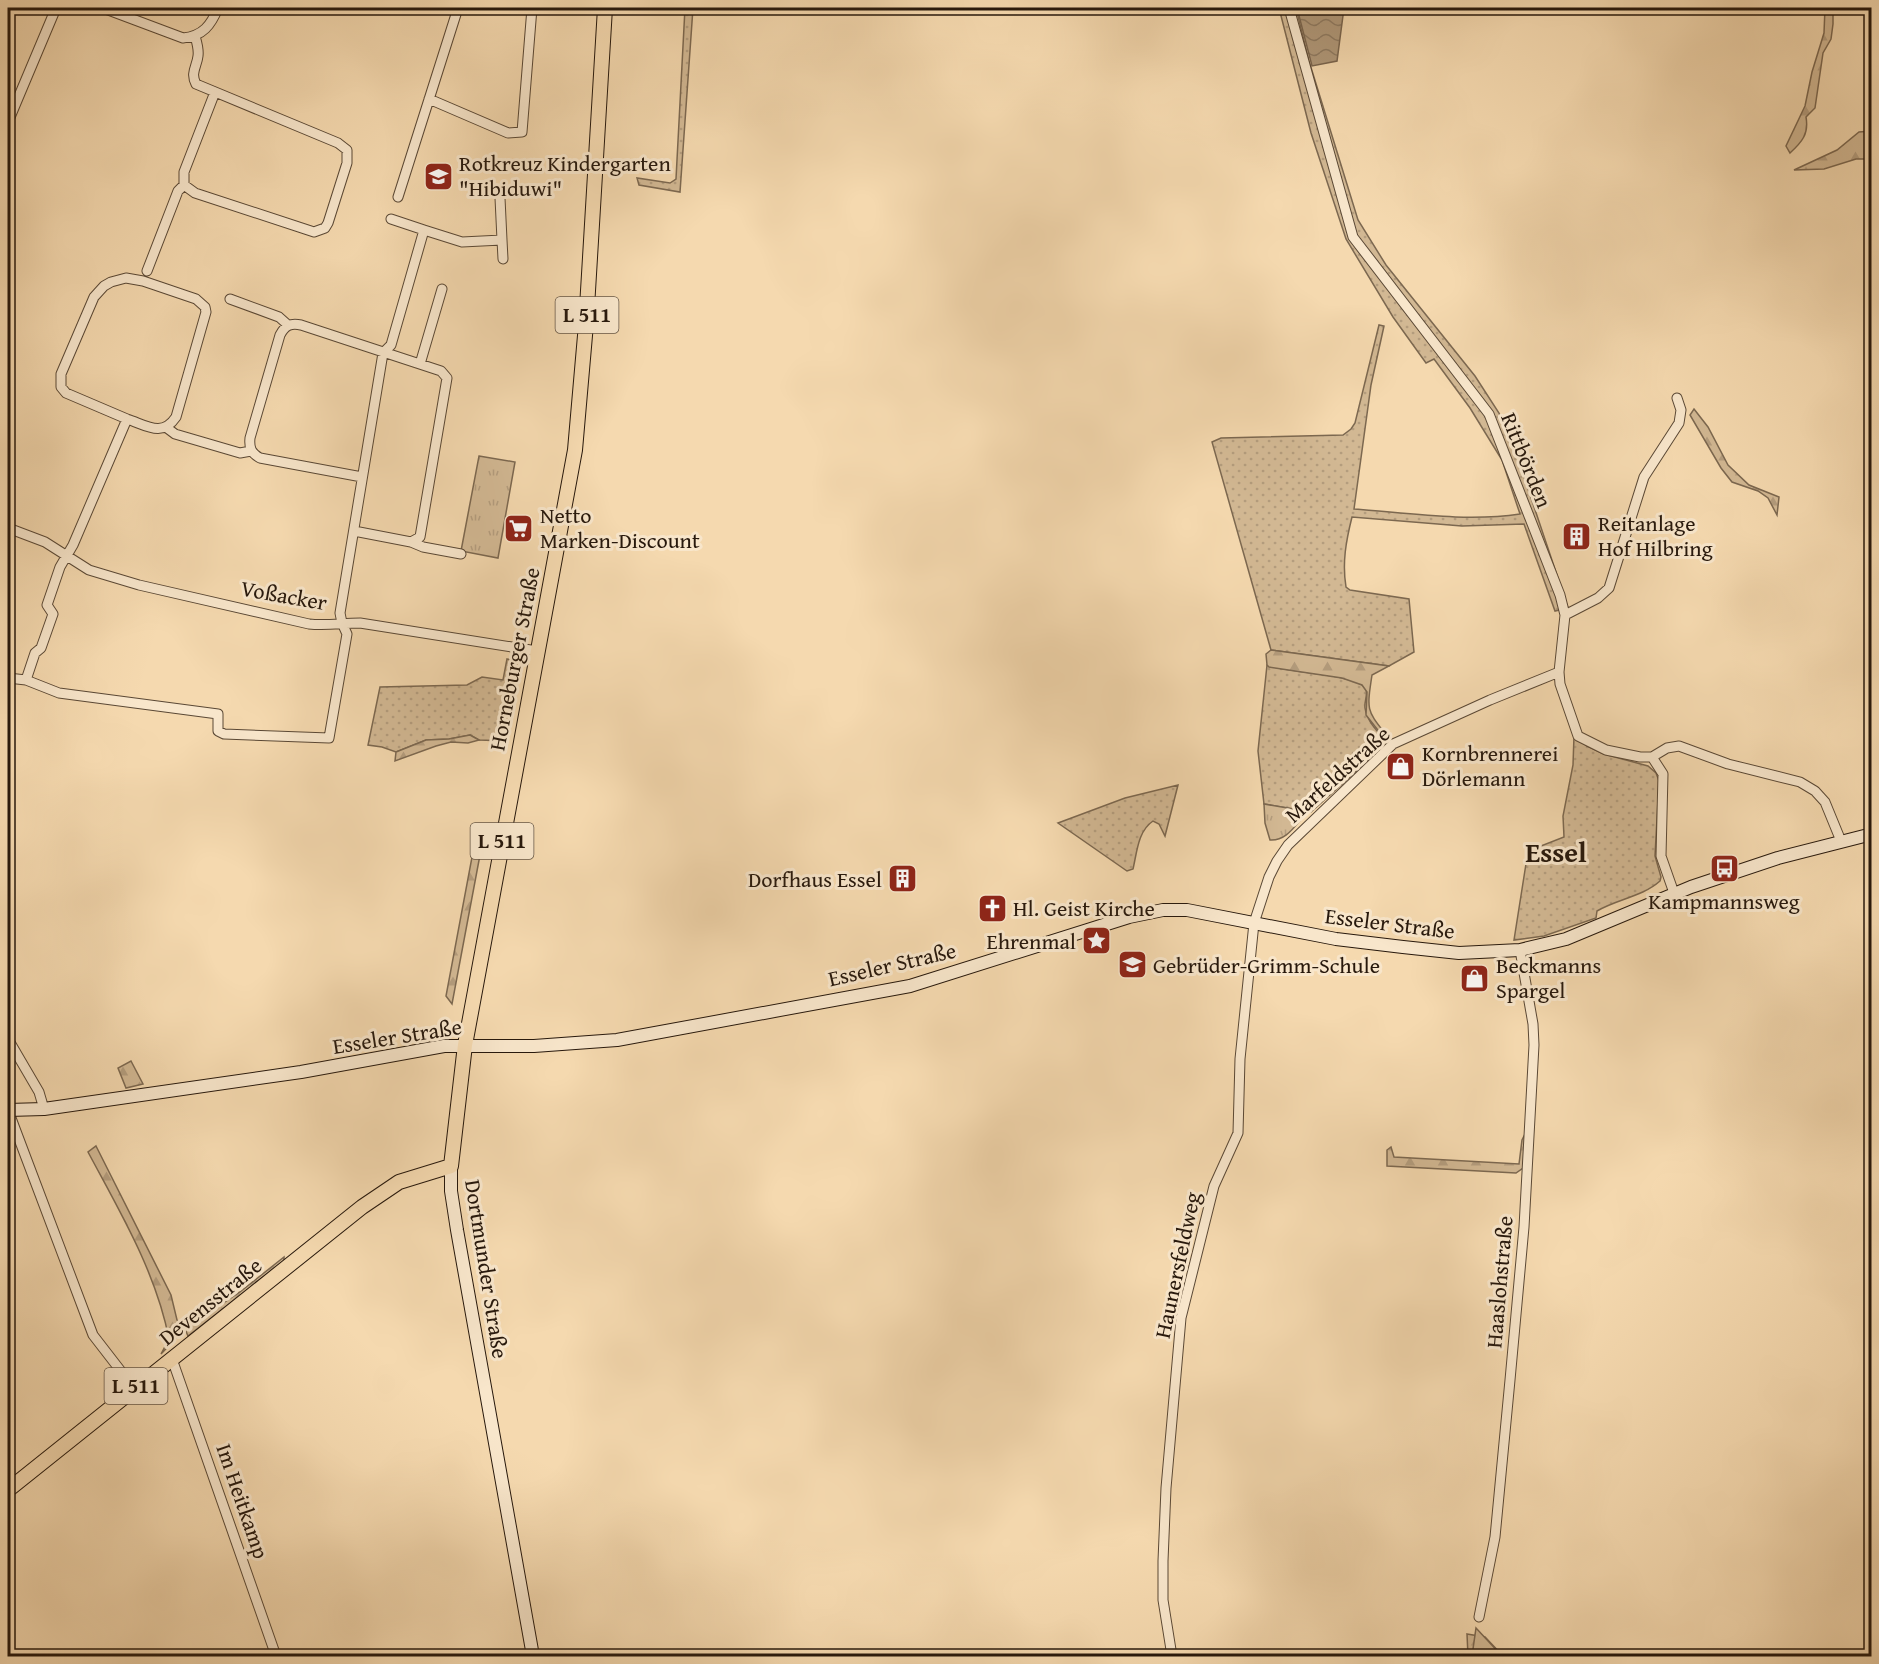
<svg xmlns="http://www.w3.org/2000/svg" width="1879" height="1664" viewBox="0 0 1879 1664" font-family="'Gentium Book Plus',serif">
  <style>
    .grass { fill: url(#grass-dots); stroke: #7c6850; stroke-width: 1.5 }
    .forest { fill: url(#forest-firs); stroke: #7c6850; stroke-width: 1.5 }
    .park { fill: url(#park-tufts); stroke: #7c6850; stroke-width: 1.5 }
    .water { fill: url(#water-waves); stroke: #79644d; stroke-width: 1.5 }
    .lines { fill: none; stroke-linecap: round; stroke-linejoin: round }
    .street-casing { stroke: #5a4835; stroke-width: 11 }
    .secondary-casing { stroke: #27180c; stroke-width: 14 }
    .primary-casing { stroke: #27180c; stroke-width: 16 }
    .street { stroke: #f8e6cb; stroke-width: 9 }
    .secondary { stroke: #f8e6cb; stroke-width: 12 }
    .primary { stroke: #f5d9af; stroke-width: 14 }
    .labels { text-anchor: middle; stroke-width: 6; stroke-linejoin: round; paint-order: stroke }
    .shield { fill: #f8e6cb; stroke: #665645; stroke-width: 1.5 }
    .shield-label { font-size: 21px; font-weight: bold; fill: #27180c }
    .poi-label { font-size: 22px; fill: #27180c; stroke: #f8e6cb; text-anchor: start }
    .street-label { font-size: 22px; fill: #27180c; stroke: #f8e6cb }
    .district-label { font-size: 28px; font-weight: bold; fill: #27180c; stroke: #f8e6cb }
  </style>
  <defs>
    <pattern id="grass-dots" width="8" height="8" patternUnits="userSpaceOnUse" patternTransform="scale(1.5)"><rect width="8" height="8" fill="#d2b893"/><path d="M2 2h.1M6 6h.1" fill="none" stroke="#b49d7e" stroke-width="1.8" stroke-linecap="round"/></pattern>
    <pattern id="forest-firs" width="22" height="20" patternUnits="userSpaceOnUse" patternTransform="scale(1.5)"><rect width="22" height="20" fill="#d2b893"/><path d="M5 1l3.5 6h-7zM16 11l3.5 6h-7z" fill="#b49d7e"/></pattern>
    <pattern id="park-tufts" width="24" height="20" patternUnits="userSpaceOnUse" patternTransform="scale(1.5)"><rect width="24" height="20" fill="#d2b893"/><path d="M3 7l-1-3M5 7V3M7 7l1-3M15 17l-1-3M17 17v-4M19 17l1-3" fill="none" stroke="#b49d7e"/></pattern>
    <pattern id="water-waves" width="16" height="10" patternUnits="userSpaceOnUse" patternTransform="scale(1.5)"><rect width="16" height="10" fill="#af9778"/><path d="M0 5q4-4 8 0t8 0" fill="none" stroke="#8e7a61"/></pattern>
  </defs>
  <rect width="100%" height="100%" fill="#f5d9af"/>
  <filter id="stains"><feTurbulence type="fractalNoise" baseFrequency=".00333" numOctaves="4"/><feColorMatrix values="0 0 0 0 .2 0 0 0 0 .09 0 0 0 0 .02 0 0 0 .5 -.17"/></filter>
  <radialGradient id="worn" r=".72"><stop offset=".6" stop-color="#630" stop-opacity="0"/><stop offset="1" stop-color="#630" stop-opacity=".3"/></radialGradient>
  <!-- grass -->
  <path class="grass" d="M685,8H693L680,192L639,185L637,178L670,183L676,179Z
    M1279,8H1296L1309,61L1358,220L1386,265L1475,376L1499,413L1513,444L1568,608L1555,611L1524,524L1462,526L1352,517C1346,541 1342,563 1346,587L1350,590L1409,599L1414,652L1389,666L1271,650L1212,442L1221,438L1343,435L1351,429L1355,423L1379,325L1384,326L1371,385L1354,509C1408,513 1466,522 1520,514L1502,460L1470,408L1434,359L1426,363L1393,317L1346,239L1311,133Z
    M507,659C516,661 519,666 519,675L506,741L479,740L470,735L449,739L426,740L396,752L382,747L368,745L380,687L467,685L482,677L503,680Z
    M1267,665C1285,673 1359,674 1366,689C1368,695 1364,702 1365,708C1367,722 1379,733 1388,743L1311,812L1264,804L1258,751Z
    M1574,736L1587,746L1604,754L1648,766L1656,773L1659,781L1655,856L1661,877L1660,881C1642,897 1617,899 1597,911L1596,918L1544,936L1514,940L1528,851L1564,837L1563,816L1573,765Z
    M1178,785L1165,836L1159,824L1153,821C1138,831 1137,852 1133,869L1127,871L1058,823L1125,798Z"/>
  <!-- forest -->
  <path class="forest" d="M1825,8H1833V24L1831,39L1823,53L1815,108L1806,117C1809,134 1802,142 1790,153L1786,146L1805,106L1812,72L1824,33Z
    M1871,131V159H1856L1824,169L1794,170L1837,150L1859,132Z
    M1694,409L1708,427L1728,465L1749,485L1779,497L1777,515L1768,498L1758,491L1732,482L1721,468L1690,415Z
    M1271,650L1389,666L1372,675C1366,714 1367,710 1391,741L1388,743L1366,715L1367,692L1362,685L1342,678L1269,667L1267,665L1266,654Z
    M470,735L479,740L468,743L451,742L436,746L395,761L396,752L426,740L449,739Z
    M480,855L452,1004L446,996L472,857Z
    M131,1061L143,1084L126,1088L118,1068Z
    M1526,1132L1523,1168L1516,1173L1387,1166V1150L1391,1147L1394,1157L1519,1164L1522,1140Z
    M96,1146L171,1295L177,1320L184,1329L240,1292L284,1257V1261L188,1336L185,1329L161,1354L169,1339C156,1272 120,1212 88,1152Z
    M1467,1634L1485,1637L1503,1656H1468Z"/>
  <!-- park -->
  <path class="park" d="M479,456L515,462L498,558L461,551Z
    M1264,804L1305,811L1304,816C1294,827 1286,841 1270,840L1265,823Z
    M1476,1628L1502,1656H1472Z"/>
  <!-- water -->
  <path class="water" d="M1297,8H1344L1337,61L1312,66Z"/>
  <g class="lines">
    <defs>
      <path id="street" d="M103,8L183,38C203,36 211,25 218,8
        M1289,8L1353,237L1489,414L1560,595L1565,615L1559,672L1560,684L1578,736L1606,750L1640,757H1652L1667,748L1679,746L1728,764L1800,782L1815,791L1825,802L1841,841
        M429,99L508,133L522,132L532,8
        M8,122L56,8
        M184,185V172L215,92
        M398,197L458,8
        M424,230L462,242L502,240L500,198
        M502,240L503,259
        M147,271L178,191L184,185L195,193L314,232L325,228L328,223L347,163V150L338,143L196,84C190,73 197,66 198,56C199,49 197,43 195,36
        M230,299L279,317L288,325
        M383,353L391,345L424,230L391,219
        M420,364L442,289
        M167,428L175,434L240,453L251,451
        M8,528L45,542L89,570L139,585L309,624C326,626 342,623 360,623L537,651
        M354,531L411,542L420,537L447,378L441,371L301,325C291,323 285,325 280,335L250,438C249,448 251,453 260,458L362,477
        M411,542L423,547L461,554
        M1565,615L1598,598L1609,588L1644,477L1679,423L1681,410L1677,398
        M8,678L26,680L59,693L218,714V731L224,734L329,738L347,634L342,623L340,613L383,353
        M26,680L35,653L41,648L53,614L47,605L60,567L73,545L127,419L66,393L61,387V374L94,297L104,286L111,282L126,278L143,281L196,299L205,307L206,312L176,417C162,438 146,425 127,419
        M1652,757L1663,774L1661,856L1674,893
        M8,1039L39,1092L44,1109
        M8,1110L93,1335L134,1388
        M172,1359L276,1656
        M1479,1617L1495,1537L1510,1380L1524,1227L1534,1045L1533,1024L1520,950
        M1172,1656L1163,1600V1561L1166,1488L1181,1318L1214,1186L1238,1133L1240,1059L1254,923L1269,877L1277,861L1288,845L1393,744L1490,700L1559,672"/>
      <path id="secondary" d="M8,1110L44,1109L301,1072L444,1046H534L617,1040L910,986L1129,917L1163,910H1187L1336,939L1403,947L1459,953L1520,950L1566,939L1691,887L1778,858L1872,834
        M451,1166V1191L457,1230L533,1656"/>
      <path id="primary" d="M8,1490L362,1207L399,1182L451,1166L465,1045L575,450L586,324L605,8"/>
    </defs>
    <!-- street casing -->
    <use href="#street" class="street-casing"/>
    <!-- secondary casing -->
    <use href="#secondary" class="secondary-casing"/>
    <!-- primary casing -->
    <use href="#primary" class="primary-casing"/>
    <!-- street -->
    <use href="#street" class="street"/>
    <!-- secondary -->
    <use href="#secondary" class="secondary"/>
    <!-- primary -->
    <use href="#primary" class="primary"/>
  </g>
  <!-- icons -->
  <defs>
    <symbol id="school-square" viewBox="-11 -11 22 22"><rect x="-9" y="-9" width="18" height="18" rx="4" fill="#8f2418" stroke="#f8e6cb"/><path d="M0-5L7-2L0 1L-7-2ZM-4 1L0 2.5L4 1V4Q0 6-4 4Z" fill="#fff"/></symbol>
    <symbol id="supermarket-square" viewBox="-11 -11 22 22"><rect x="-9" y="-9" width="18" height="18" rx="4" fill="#8f2418" stroke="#f8e6cb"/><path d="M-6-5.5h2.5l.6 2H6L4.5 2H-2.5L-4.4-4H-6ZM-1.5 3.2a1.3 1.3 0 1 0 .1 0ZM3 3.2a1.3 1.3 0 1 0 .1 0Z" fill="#fff"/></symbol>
    <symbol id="building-square" viewBox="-11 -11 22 22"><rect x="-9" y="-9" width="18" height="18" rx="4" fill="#8f2418" stroke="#f8e6cb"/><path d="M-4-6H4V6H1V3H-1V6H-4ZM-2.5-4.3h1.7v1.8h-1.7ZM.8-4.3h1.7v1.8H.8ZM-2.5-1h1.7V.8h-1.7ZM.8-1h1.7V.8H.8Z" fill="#fff"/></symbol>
    <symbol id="shop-square" viewBox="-11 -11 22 22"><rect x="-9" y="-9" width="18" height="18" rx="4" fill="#8f2418" stroke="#f8e6cb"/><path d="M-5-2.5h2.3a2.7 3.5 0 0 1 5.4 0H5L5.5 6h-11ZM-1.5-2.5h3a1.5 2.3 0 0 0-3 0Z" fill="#fff"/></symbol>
    <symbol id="bus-square" viewBox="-11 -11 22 22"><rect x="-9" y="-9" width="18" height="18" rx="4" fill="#8f2418" stroke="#f8e6cb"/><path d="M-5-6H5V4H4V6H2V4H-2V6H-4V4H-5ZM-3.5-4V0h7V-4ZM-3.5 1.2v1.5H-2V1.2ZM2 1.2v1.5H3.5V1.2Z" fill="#fff"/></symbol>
    <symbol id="church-square" viewBox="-11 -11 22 22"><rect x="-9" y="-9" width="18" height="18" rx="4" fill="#8f2418" stroke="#f8e6cb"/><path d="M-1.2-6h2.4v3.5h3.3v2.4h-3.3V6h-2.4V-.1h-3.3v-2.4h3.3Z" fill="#fff"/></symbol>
    <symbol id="sight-square" viewBox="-11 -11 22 22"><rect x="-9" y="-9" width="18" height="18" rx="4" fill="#8f2418" stroke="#f8e6cb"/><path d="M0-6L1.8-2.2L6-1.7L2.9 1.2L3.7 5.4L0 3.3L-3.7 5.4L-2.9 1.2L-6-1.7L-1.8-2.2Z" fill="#fff"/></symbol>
  </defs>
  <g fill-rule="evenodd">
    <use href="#school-square" x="422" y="160" width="33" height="33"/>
    <use href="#supermarket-square" x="502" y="512" width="33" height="33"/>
    <use href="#building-square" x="1560" y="520" width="33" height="33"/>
    <use href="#shop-square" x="1384" y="750" width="33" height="33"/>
    <use href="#bus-square" x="1708" y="852" width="33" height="33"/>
    <use href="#building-square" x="886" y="862" width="33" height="33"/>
    <use href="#church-square" x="976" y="892" width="33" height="33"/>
    <use href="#sight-square" x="1080" y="924" width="33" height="33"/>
    <use href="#school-square" x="1116" y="948" width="33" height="33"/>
    <use href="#shop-square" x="1458" y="962" width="33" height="33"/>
  </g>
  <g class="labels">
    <!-- shield labels -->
    <g class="shield">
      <rect x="555.5" y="297" width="63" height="36" rx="4.5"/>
      <rect x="470.5" y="823" width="63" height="36" rx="4.5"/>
      <rect x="104.5" y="1368" width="63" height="36" rx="4.5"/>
    </g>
    <g class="shield-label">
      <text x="587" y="322">L 511</text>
      <text x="502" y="848">L 511</text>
      <text x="136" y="1393">L 511</text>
    </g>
    <!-- poi labels -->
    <g class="poi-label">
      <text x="459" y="171">Rotkreuz Kindergarten<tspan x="459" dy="25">"Hibiduwi"</tspan></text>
      <text x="540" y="523">Netto<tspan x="540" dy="25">Marken-Discount</tspan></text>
      <text x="1598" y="531">Reitanlage<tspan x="1598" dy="25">Hof Hilbring</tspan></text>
      <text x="1422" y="761">Kornbrennerei<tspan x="1422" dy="25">Dörlemann</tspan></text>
      <text x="882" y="887" text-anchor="end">Dorfhaus Essel</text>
      <text x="1724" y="909" text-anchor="middle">Kampmannsweg</text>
      <text x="1013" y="916">Hl. Geist Kirche</text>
      <text x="1076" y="949" text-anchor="end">Ehrenmal</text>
      <text x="1153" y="973">Gebrüder-Grimm-Schule</text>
      <text x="1496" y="973">Beckmanns<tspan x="1496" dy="25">Spargel</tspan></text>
    </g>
    <!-- street labels -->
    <g class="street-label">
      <text transform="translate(1527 460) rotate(68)" y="8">Rittbörden</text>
      <text transform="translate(284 595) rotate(10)" y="8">Voßacker</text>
      <text transform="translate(514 659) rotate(-79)" y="8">Horneburger Straße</text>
      <text transform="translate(1337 774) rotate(-42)" y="8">Marfeldstraße</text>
      <text transform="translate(1390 923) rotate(7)" y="8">Esseler Straße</text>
      <text transform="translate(892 964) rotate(-13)" y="8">Esseler Straße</text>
      <text transform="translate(397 1036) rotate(-9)" y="8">Esseler Straße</text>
      <text transform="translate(1177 1265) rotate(-78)" y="8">Haunersfeldweg</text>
      <text transform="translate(487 1269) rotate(81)" y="8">Dortmunder Straße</text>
      <text transform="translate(1499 1282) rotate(-85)" y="8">Haaslohstraße</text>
      <text transform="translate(210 1301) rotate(-39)" y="8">Devensstraße</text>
      <text transform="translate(243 1501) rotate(71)" y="8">Im Heitkamp</text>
    </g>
    <!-- district labels -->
    <g class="district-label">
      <text x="1556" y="862">Essel</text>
    </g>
  </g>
  <!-- margin -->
  <rect width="1879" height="1664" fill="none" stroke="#f5d9af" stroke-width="30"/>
  <rect x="9" y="9" width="1861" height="1646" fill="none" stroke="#27180c" stroke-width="3"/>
  <rect x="15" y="15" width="1849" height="1634" fill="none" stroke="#27180c" stroke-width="1.5"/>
  <rect width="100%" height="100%" filter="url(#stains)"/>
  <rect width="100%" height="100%" fill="url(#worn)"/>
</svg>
